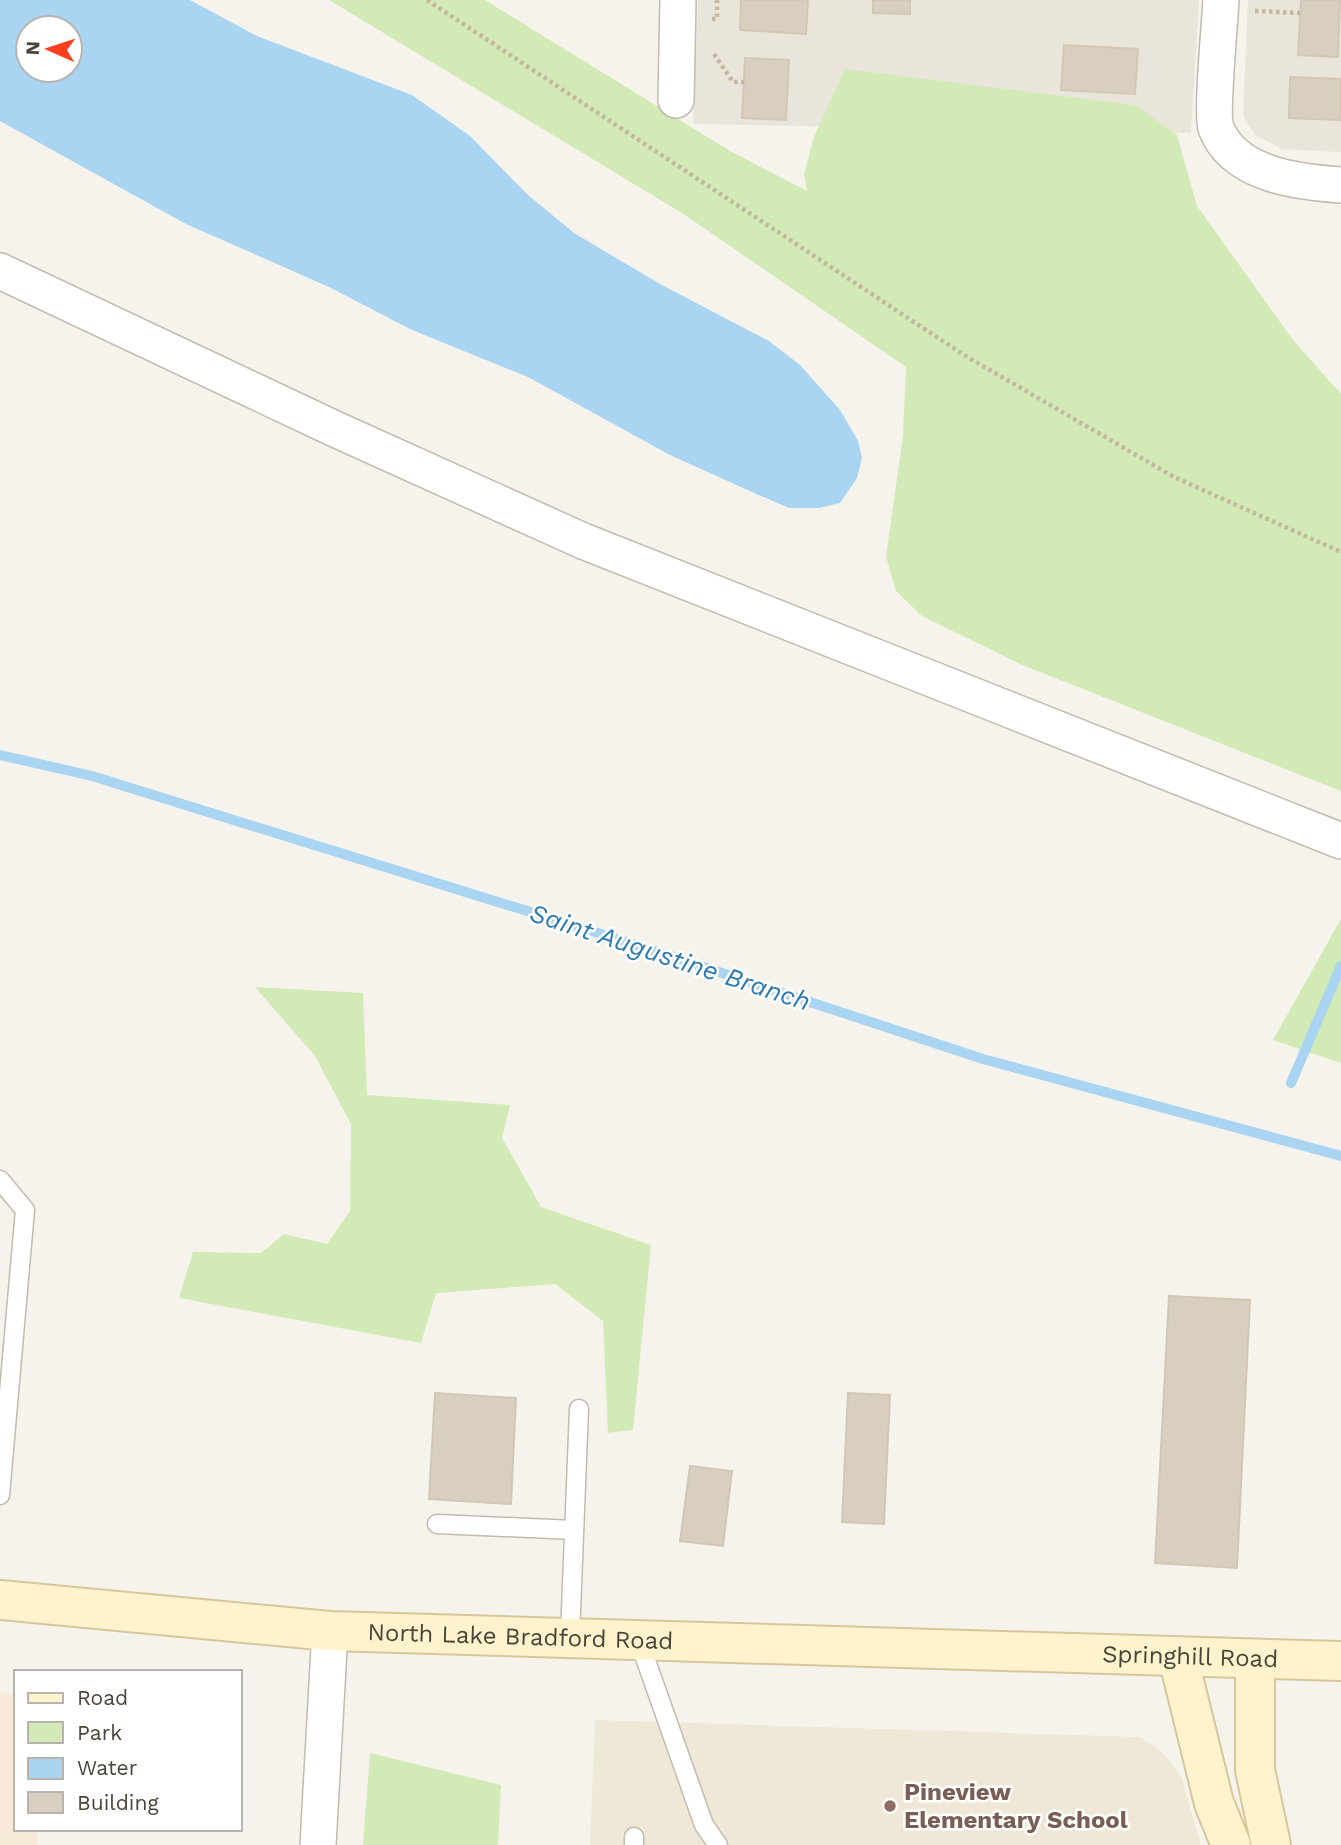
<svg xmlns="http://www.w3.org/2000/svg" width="1341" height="1845" viewBox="0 0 1341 1845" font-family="'Work Sans',sans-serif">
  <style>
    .residential { fill: #eae5da }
    .commercial { fill: #f7ead8 }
    .education { fill: #efe8d6 }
    .green { fill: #d2eab5 }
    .water { fill: #a9d4f2; fill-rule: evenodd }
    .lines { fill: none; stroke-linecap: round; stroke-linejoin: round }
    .stream { stroke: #a9d4f2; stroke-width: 10 }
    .building { fill: #d8cfc1; stroke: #d3c7b4; stroke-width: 2 }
    .lane-casing { stroke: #c2bbae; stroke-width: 21 }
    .street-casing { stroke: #c2bbae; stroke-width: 38 }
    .secondary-casing { stroke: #d6c79b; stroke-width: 42 }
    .path { stroke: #c4b79f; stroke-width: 4.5; stroke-dasharray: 3.5 3.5; stroke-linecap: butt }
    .lane { stroke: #fff; stroke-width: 18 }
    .street { stroke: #fff; stroke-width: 35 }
    .secondary { stroke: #fff3cd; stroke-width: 38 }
    .education-dot { fill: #8d6e63; stroke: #fff; stroke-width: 2.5 }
    .labels { text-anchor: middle; stroke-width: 5; stroke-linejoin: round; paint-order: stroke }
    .street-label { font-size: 24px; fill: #4b4439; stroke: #fff }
    .education-label { font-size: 24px; font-weight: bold; fill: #785e54; stroke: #fff; text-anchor: start }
    .water-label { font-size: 26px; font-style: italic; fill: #2e7ab2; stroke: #fff }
  </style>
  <rect width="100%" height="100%" fill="#f6f3ec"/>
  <!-- residential -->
  <path class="residential" d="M698,0H1199L1191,133L693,124Z
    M1248,0H1341V152L1282,149L1255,135L1246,121L1243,115Z"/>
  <!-- commercial -->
  <path class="commercial" d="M0,1692L16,1694V1829H38L37,1845H0Z"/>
  <!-- education -->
  <path class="education" d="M595,1720L1140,1737L1161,1751L1181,1776L1201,1845H590Z"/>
  <!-- green -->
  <path class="green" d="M329,0H485L730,151L807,191L804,174L814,137L845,69L1135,105L1177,135L1197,206L1293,340L1341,394V791L1020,664L922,616L896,591L886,557L903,435L906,367L682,213Z
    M1341,919V1063L1273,1040Z
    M255,987L363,993L367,1095L510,1105L502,1138L541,1207L651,1245L633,1430L608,1433L603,1321L555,1284L436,1293L421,1343L179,1298L193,1252L261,1253L284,1234L327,1244L350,1211L351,1124L315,1056Z
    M370,1753L501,1785L498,1845H363Z"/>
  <!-- water -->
  <path class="water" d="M0,0H190L257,36L412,95L470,136L528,195L574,233L660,284L769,341L800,365L840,410L858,441L862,458L857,478L840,503L819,508H789L743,488L670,455L528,377L412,330L329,287L186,224L0,121ZM28,28H70V70H28Z"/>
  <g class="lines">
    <!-- stream -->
    <path class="stream" d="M0,755L92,776L643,947L983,1059L1341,1156
      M1291,1083L1341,966"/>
  </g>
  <!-- building -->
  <path class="building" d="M741,0H808L806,34L740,30Z
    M873,0H910V14L873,13Z
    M1301,0H1340L1338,57L1298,55Z
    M1064,45L1138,49L1135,94L1061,90Z
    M745,58L789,60L786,120L742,118Z
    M1290,77L1341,79V120L1289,118Z
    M1169,1296L1250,1300L1237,1568L1155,1563Z
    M435,1393L516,1398L511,1504L429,1499Z
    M848,1393L890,1395L884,1524L842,1522Z
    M690,1466L732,1471L723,1546L680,1541Z"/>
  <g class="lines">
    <defs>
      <path id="lane" d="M0,1180L25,1210L0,1495
        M437,1524L574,1530
        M570,1636L579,1409
        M638,1638L704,1825L718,1845
        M634,1845V1837"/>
      <path id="street" d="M1221,0C1220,22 1211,114 1216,128C1234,175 1298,182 1341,185
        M676,100L678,0
        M0,271L335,429L583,541L1341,841
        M318,1845L330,1631"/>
      <g id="secondary">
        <path id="s1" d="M0,1600L330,1631L1341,1661"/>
        <path d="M1178,1657L1214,1803L1231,1845"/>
        <path d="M1255,1661V1770L1271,1845"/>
      </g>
    </defs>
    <!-- lane casing -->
    <use href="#lane" class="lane-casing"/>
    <!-- street casing -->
    <use href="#street" class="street-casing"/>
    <!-- secondary casing -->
    <use href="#secondary" class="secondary-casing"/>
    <!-- path -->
    <path class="path" d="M427,0L964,355L1174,477L1341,552
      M1255,11L1300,13
      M712,19H717V0
      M714,54L733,82H744"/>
    <!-- lane -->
    <use href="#lane" class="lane"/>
    <!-- street -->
    <use href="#street" class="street"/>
    <!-- secondary -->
    <use href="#secondary" class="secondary"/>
  </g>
  <!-- markers -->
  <circle class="education-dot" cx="890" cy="1806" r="7"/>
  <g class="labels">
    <!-- street labels -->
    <g class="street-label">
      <text dy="8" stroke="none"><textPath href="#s1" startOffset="522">North Lake Bradford Road</textPath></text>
      <text dy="8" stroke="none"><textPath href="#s1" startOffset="1192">Springhill Road</textPath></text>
    </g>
    <!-- education labels -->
    <g class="education-label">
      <text x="904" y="1800">Pineview<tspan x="904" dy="28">Elementary School</tspan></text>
    </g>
    <!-- water labels -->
    <g class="water-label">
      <text transform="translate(670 957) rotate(18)" y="9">Saint Augustine Branch</text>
    </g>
  </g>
  <!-- legend -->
  <rect x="14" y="1670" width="228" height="161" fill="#ffffff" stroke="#b7b4b0" stroke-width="2"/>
  <rect x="28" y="1693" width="35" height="10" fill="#fff3cd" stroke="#b7b4b0" stroke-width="2"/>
  <text x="77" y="1705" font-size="21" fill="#4b4439">Road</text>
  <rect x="28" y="1722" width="35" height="21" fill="#d2eab5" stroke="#b7b4b0" stroke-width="2"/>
  <text x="77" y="1740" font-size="21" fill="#4b4439">Park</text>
  <rect x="28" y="1758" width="35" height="21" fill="#a9d4f2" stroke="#b7b4b0" stroke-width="2"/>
  <text x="77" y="1775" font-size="21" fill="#4b4439">Water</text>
  <rect x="28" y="1792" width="35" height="21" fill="#d8cfc1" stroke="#b7b4b0" stroke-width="2"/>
  <text x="77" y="1810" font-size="21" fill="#4b4439">Building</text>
  <!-- north arrow -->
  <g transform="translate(49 49) rotate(273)"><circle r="33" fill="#ffffff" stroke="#b7b4b0" stroke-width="2"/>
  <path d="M0-5L12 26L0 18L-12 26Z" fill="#fc3f1d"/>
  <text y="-10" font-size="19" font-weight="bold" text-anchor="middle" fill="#4b4439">N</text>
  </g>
</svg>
